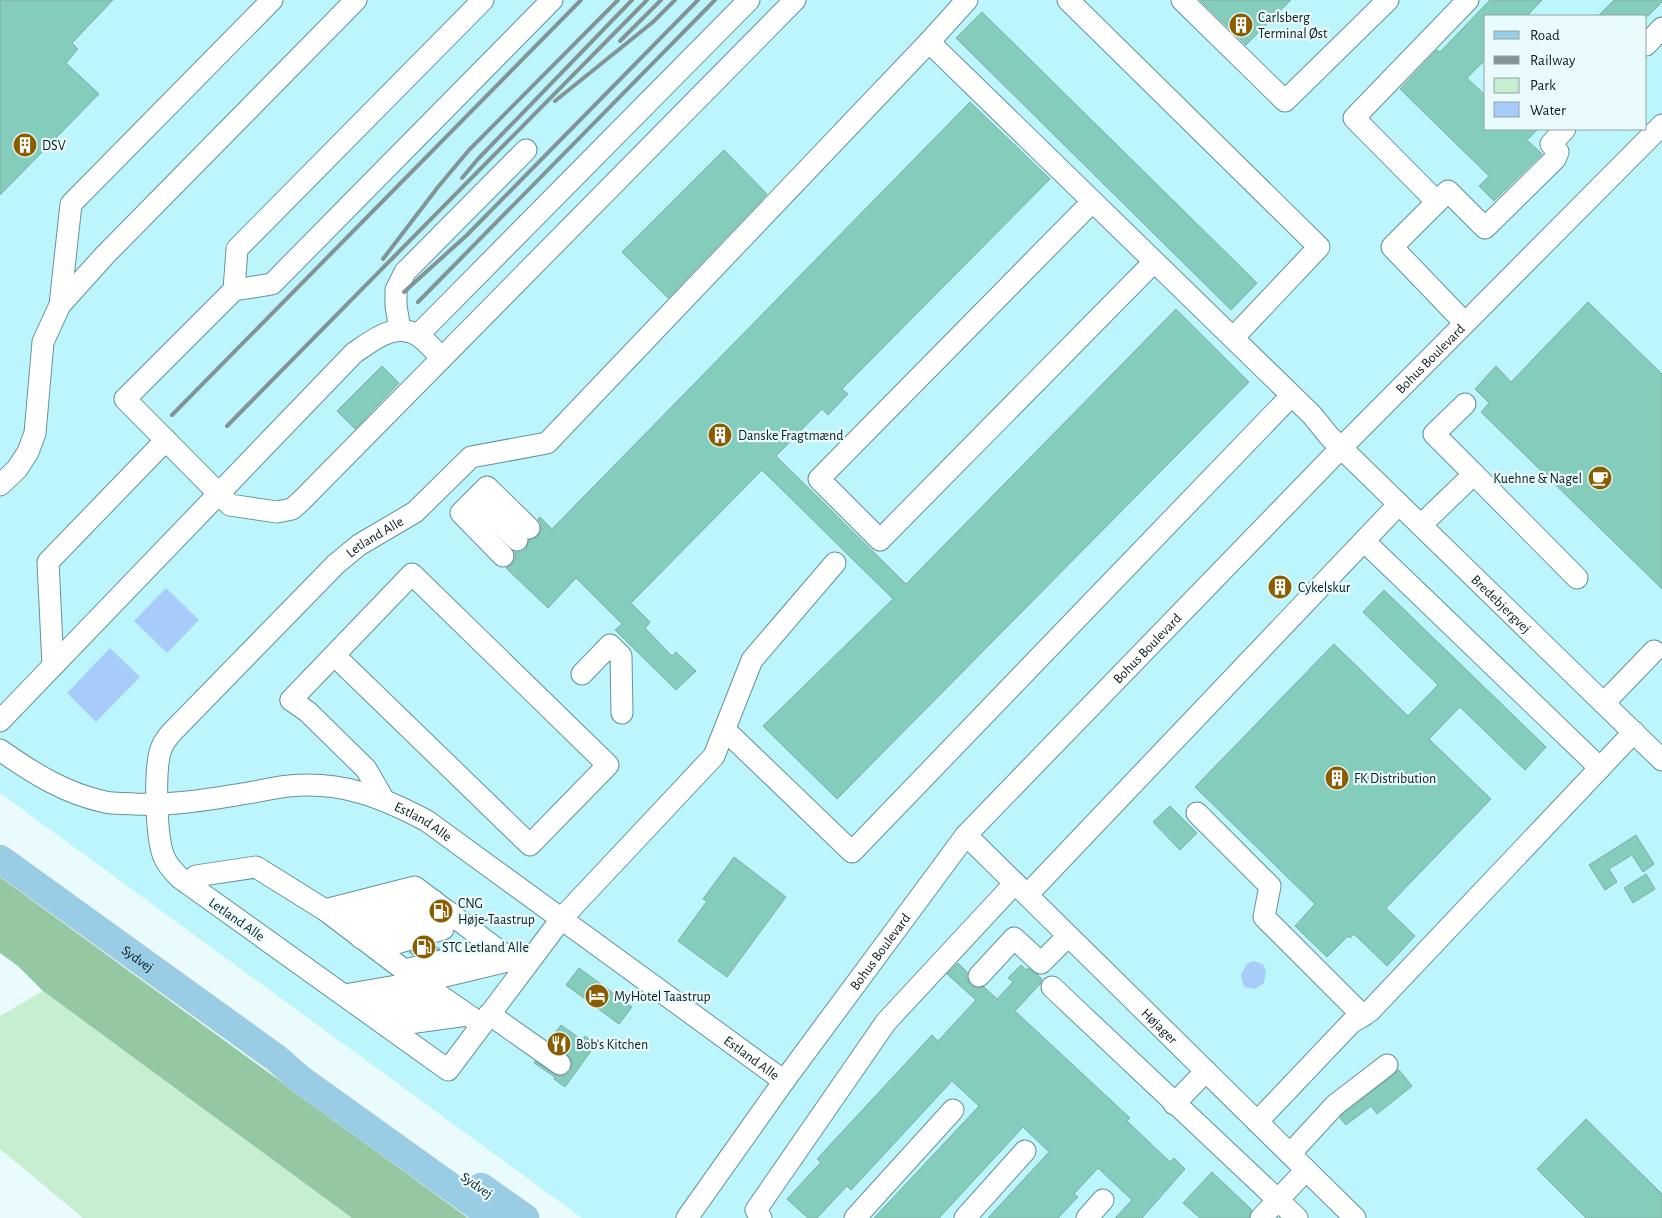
<svg xmlns="http://www.w3.org/2000/svg" width="1662" height="1218" viewBox="0 0 1662 1218" font-family="'Alegreya Sans',sans-serif">
  <style>
    .built { fill: #bcf6fc; fill-rule: evenodd }
    .green { fill: #c8eed2 }
    .forest { fill: #94c8a3 }
    .water { fill: #a8ccfa }
    .building { fill: #84ccbc; stroke: #81ada2 }
    .lines { fill: none; stroke-linecap: round; stroke-linejoin: round }
    .minor-casing { stroke: #659297; stroke-width: 23 }
    .major-casing { stroke: #d3d6d6; stroke-width: 29 }
    .minor { stroke: #fff; stroke-width: 21 }
    .major { stroke: #98cde5; stroke-width: 28 }
    .rail { stroke: #829496; stroke-width: 4 }
    .labels { text-anchor: middle; stroke-width: 4.5; stroke-linejoin: round; paint-order: stroke }
    .poi-label { font-size: 14px; fill: #0a1c1e; stroke: #e9fbfd; text-anchor: start }
    .street-label { font-size: 14px; fill: #0a1c1e; stroke: #e9fbfd }
  </style>
  <rect width="100%" height="100%" fill="#e9fbfd"/>
  <!-- built -->
  <path class="built" d="M0,0H1662V1218H582L0,793ZM1486,16H1646V129H1486Z"/>
  <!-- green -->
  <path class="green" d="M43,991L352,1218H83L0,1149V1016Z"/>
  <!-- forest -->
  <path class="forest" d="M0,877L468,1218H352L43,991L18,966L0,953Z"/>
  <!-- water -->
  <path class="water" d="M166,588L199,620L167,653L134,621Z
    M110,648L140,677L96,722L67,693Z
    M1253,961L1263,964L1266,972L1264,983L1255,989L1244,987L1241,975L1247,964Z"/>
  <!-- building -->
  <path class="building" d="M0,0H113L72,43L78,49L66,63L99,94L0,195Z
    M1200,0H1291L1246,45Z
    M1490,0H1542L1527,16H1486V59L1467,78L1486,96V129H1538L1527,140L1542,154L1494,201L1479,186L1489,176L1400,89L1437,50L1440,52Z
    M1614,0H1662V2L1648,16H1598Z
    M982,12L1257,283L1231,310L956,38Z
    M970,102L1050,179L842,389L848,394L828,415L822,409L776,456L906,584L1176,309L1249,382L837,799L763,726L893,599L762,470L631,603L650,622L645,628L672,656L676,652L696,671L676,690L615,630L622,624L576,578L548,608L506,568L511,565L515,560V552H521L526,549L529,540L538,536L541,531V524L538,519L540,517L552,529Z
    M724,150L767,194L668,298L622,252Z
    M1588,302L1662,374V589L1481,412L1489,403L1475,389L1496,366L1511,382Z
    M382,366L399,383L355,429L337,411Z
    M1384,590L1546,747L1525,770L1460,707L1429,739L1491,799L1386,908L1415,936L1387,966L1354,934L1350,938L1348,936L1327,957L1295,926L1315,904L1195,787L1334,644L1408,716L1438,685L1363,612Z
    M1170,806L1197,833L1180,850L1153,822Z
    M1636,835L1654,864L1643,872L1632,855L1609,869L1617,882L1605,890L1589,865Z
    M734,857L786,897L727,977L678,941L707,901L703,899Z
    M1646,874L1655,889L1633,903L1624,888Z
    M434,945L440,949L413,955L409,952Z
    M958,963L967,972V979L970,985L977,988L984,987L997,999L1013,982L1008,978L1021,965L1026,970L1028,968L1038,975L1042,979L1040,984L1015,1011L1130,1118L1127,1121L1170,1162L1174,1158L1185,1169L1142,1218H1115L1132,1200L1098,1168L1074,1194L1078,1197L1058,1218H988L1049,1152L1023,1127L939,1218H874L979,1106L952,1081L851,1190L847,1186L817,1218H808L787,1199L821,1162L817,1159L932,1035L938,1041L976,1000L947,974Z
    M579,968L632,1007L619,1024L566,985Z
    M561,1025L582,1040L585,1036L596,1044L565,1087L554,1079L555,1077L534,1063L535,1061L558,1076L565,1075L570,1072L572,1065L571,1058L549,1041Z
    M1399,1070L1412,1086L1377,1114L1371,1106L1346,1125L1340,1118L1343,1114Z
    M1586,1119L1662,1194V1218H1586L1537,1169Z
    M1212,1172L1252,1210L1249,1218H1200L1183,1203Z"/>
  <g class="lines">
    <defs>
      <g id="minor">
        <path d="M552,0L272,284L234,290L125,399L230,505L277,512L292,509L302,500L795,0"/>
        <path d="M1068,0L1319,247L1233,338"/>
        <path d="M1182,0L1285,101L1388,0"/>
        <path d="M929,42L967,0"/>
        <path d="M1646,45L1662,28"/>
        <path d="M1092,202L819,479L880,540L1154,262"/>
        <path d="M1437,202L1354,118L1468,0"/>
        <path d="M234,290L237,249L483,0"/>
        <path d="M60,305L71,204L272,0"/>
        <path d="M1465,323L1392,247L1448,191L1485,228L1555,159L1558,152L1551,144L1565,129"/>
        <path d="M400,330L396,306V290L405,272L526,150"/>
        <path d="M418,335L749,0"/>
        <path d="M1465,404L1434,434L1474,474"/>
        <path d="M0,485L17,469L28,452L35,433L43,342L60,305L105,255L356,0"/>
        <path d="M475,499L517,540"/>
        <path d="M1421,525L1474,474L1577,578"/>
        <path d="M1364,541L1600,768"/>
        <path d="M503,556L461,513L487,487L529,528"/>
        <path id="s1" d="M835,563L752,660L714,756L562,918L448,1070L180,878C174,872 167,865 164,857C156,838 154,769 161,749C164,740 170,734 177,727L336,564L359,545L415,512L471,457L547,443L929,42L1312,415L1329,436L1662,760"/>
        <path d="M53,666L48,562L166,440"/>
        <path d="M582,674L610,645L621,656L622,713"/>
        <path d="M291,700L412,574L608,765L530,845L334,655"/>
        <path d="M291,700L308,712L366,769L384,800"/>
        <path d="M1604,703L1654,651"/>
        <path d="M0,721L354,353C373,340 395,321 419,336C427,342 435,351 442,358"/>
        <path d="M725,730L852,852L1291,396"/>
        <path id="s2" d="M0,750C33,773 64,793 105,802C114,804 125,803 135,804C173,806 210,799 248,793C262,791 276,787 289,786C342,781 382,797 427,821L784,1081"/>
        <path d="M1197,813L1270,886L1264,917L1363,1016"/>
        <path id="s3" d="M966,835L1355,1218"/>
        <path d="M187,883L196,876L256,867L325,910L420,982L481,1024"/>
        <path d="M1027,895L1399,504"/>
        <path d="M325,910L415,887L523,969"/>
        <path d="M345,925L434,901"/>
        <path d="M361,938L449,912"/>
        <path d="M377,949L443,929"/>
        <path d="M405,970L495,948"/>
        <path d="M979,976L1014,938L1041,963L1068,936"/>
        <path d="M1052,987L1297,1218"/>
        <path d="M344,995L420,982L512,960"/>
        <path d="M366,1011L443,998"/>
        <path d="M489,1014L560,1064"/>
        <path d="M387,1026L467,1015"/>
        <path d="M1174,1104L1206,1071"/>
        <path d="M1257,1122L1351,1023L1370,1011L1634,732"/>
        <path d="M1290,1154L1335,1105L1387,1065"/>
        <path id="s4" d="M687,1218L784,1081L966,835L1341,448L1662,125"/>
        <path d="M761,1218L756,1210L886,1022L1015,883"/>
        <path d="M855,1218L953,1110"/>
        <path d="M965,1218L1025,1151"/>
        <path d="M1087,1218L1103,1200"/>
        <path d="M1261,1218L1306,1170"/>
      </g>
      <g id="major">
        <path id="s5" d="M0,859L276,1058L300,1079L494,1218"/>
        <path d="M481,1187L525,1218"/>
      </g>
    </defs>
    <!-- minor casing -->
    <use href="#minor" class="minor-casing"/>
    <!-- major casing -->
    <use href="#major" class="major-casing"/>
    <!-- minor -->
    <use href="#minor" class="minor"/>
    <!-- major -->
    <use href="#major" class="major"/>
    <!-- rail -->
    <path class="rail" d="M620,41L661,0
      M555,101L653,22L675,0
      M462,178L478,159L632,0
      M383,259L438,187L469,150L618,0
      M404,292L467,235L698,0
      M418,302L715,0
      M172,415L581,0
      M227,426L647,0"/>
  </g>
  <!-- icons -->
  <defs>
    <symbol id="building-disc" viewBox="-11 -11 22 22"><circle r="9.5" fill="#8a5e00" stroke="#e9fbfd"/><path d="M-4-6H4V6H1V3H-1V6H-4ZM-2.5-4.3h1.7v1.8h-1.7ZM.8-4.3h1.7v1.8H.8ZM-2.5-1h1.7V.8h-1.7ZM.8-1h1.7V.8H.8Z" fill="#fff"/></symbol>
    <symbol id="cafe-disc" viewBox="-11 -11 22 22"><circle r="9.5" fill="#8a5e00" stroke="#e9fbfd"/><path d="M-5.5-4.5H6V0H3Q3 3.5 0 3.5H-2.5Q-5.5 3.5-5.5 0ZM3-3.2v2h1.7v-2ZM-6 4.5H4V6H-6Z" fill="#fff"/></symbol>
    <symbol id="fuel-disc" viewBox="-11 -11 22 22"><circle r="9.5" fill="#8a5e00" stroke="#e9fbfd"/><path d="M-5.5-6h7V0h2V4h1.3V-2.5L3-4.5l.8-.8L6-3V5H2.5V1h-1V6h-7ZM-4.2-4.7v3.2H.2V-4.7Z" fill="#fff"/></symbol>
    <symbol id="hotel-disc" viewBox="-11 -11 22 22"><circle r="9.5" fill="#8a5e00" stroke="#e9fbfd"/><path d="M-6-4.5h1.5V1H6V5H4.5V3h-9V5H-6ZM-4 0a1.8 1.8 0 1 1 3.6 0ZM.5 0V-2.5h3Q6-2.5 6 0Z" fill="#fff"/></symbol>
    <symbol id="restaurant-disc" viewBox="-11 -11 22 22"><circle r="9.5" fill="#8a5e00" stroke="#e9fbfd"/><path d="M-5-6h1v4h1v-4h1v4h1v-4h1v5L-1.5 .5V6h-2V.5L-5-1ZM5-6V6H3V1.5H1.5Q1.5-4 5-6Z" fill="#fff"/></symbol>
  </defs>
  <g fill-rule="evenodd">
    <use href="#building-disc" x="1227" y="11" width="28" height="28"/>
    <use href="#building-disc" x="11" y="131" width="28" height="28"/>
    <use href="#building-disc" x="706" y="421" width="28" height="28"/>
    <use href="#cafe-disc" x="1586" y="464" width="28" height="28"/>
    <use href="#building-disc" x="1266" y="573" width="28" height="28"/>
    <use href="#building-disc" x="1323" y="764" width="28" height="28"/>
    <use href="#fuel-disc" x="427" y="897" width="28" height="28"/>
    <use href="#fuel-disc" x="410" y="933" width="28" height="28"/>
    <use href="#hotel-disc" x="583" y="982" width="28" height="28"/>
    <use href="#restaurant-disc" x="545" y="1030" width="28" height="28"/>
  </g>
  <g class="labels">
    <!-- poi labels -->
    <g class="poi-label">
      <text x="1258" y="22">Carlsberg<tspan x="1258" dy="16">Terminal Øst</tspan></text>
      <text x="42" y="150">DSV</text>
      <text x="738" y="440">Danske Fragtmænd</text>
      <text x="1582" y="483" text-anchor="end">Kuehne &amp; Nagel</text>
      <text x="1298" y="592">Cykelskur</text>
      <text x="1354" y="783">FK Distribution</text>
      <text x="458" y="908">CNG<tspan x="458" dy="16">Høje-Taastrup</tspan></text>
      <text x="442" y="952">STC Letland Alle</text>
      <text x="614" y="1001">MyHotel Taastrup</text>
      <text x="576" y="1049">Bob's Kitchen</text>
    </g>
    <!-- street labels -->
    <g class="street-label">
      <text dy="5" stroke="none"><textPath href="#s4" startOffset="1139">Bohus Boulevard</textPath></text>
      <text dy="5" stroke="none"><textPath href="#s1" startOffset="1411">Letland Alle</textPath></text>
      <text dy="5" stroke="none"><textPath href="#s1" startOffset="2970">Bredebjergvej</textPath></text>
      <text dy="5" stroke="none"><textPath href="#s4" startOffset="734">Bohus Boulevard</textPath></text>
      <text dy="5" stroke="none"><textPath href="#s2" startOffset="445">Estland Alle</textPath></text>
      <text transform="translate(237 919) rotate(35)" y="5">Letland Alle</text>
      <text dy="5" stroke="none"><textPath href="#s4" startOffset="329">Bohus Boulevard</textPath></text>
      <text dy="5" stroke="none"><textPath href="#s5" startOffset="170">Sydvej</textPath></text>
      <text dy="5" stroke="none"><textPath href="#s3" startOffset="272">Højager</textPath></text>
      <text dy="5" stroke="none"><textPath href="#s2" startOffset="850">Estland Alle</textPath></text>
      <text transform="translate(477 1185) rotate(35)" y="5">Sydvej</text>
    </g>
  </g>
  <!-- legend -->
  <rect x="1484" y="15" width="162" height="115" fill="#e9fbfd" stroke="#90a2a4"/>
  <rect x="1494" y="31" width="25" height="8" fill="#98cde5" stroke="#90a2a4"/>
  <text x="1530" y="40" font-size="15" fill="#0a1c1e">Road</text>
  <rect x="1494" y="56" width="25" height="8" fill="#829496" stroke="#90a2a4"/>
  <text x="1530" y="65" font-size="15" fill="#0a1c1e">Railway</text>
  <rect x="1494" y="78" width="25" height="15" fill="#c8eed2" stroke="#90a2a4"/>
  <text x="1530" y="90" font-size="15" fill="#0a1c1e">Park</text>
  <rect x="1494" y="102" width="25" height="15" fill="#a8ccfa" stroke="#90a2a4"/>
  <text x="1530" y="115" font-size="15" fill="#0a1c1e">Water</text>
</svg>
